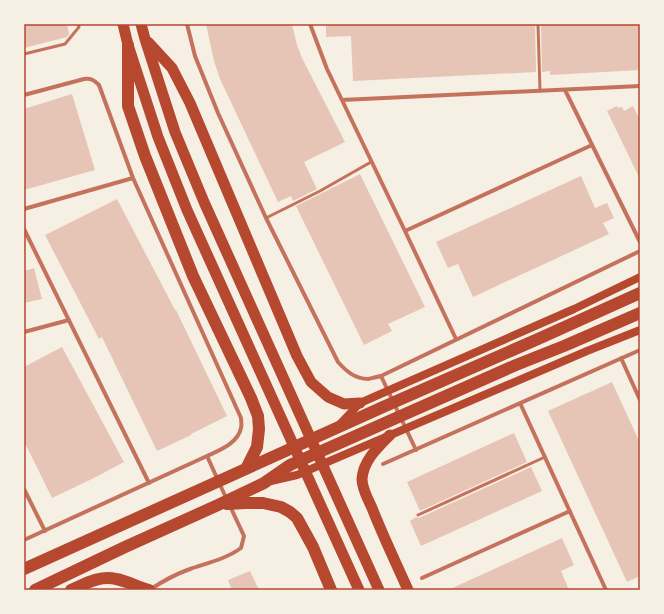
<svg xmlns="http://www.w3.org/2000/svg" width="664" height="614" viewBox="0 0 664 614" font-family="Karla,sans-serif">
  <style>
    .building { fill: #e6c5b7 }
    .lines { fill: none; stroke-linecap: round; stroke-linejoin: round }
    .service { stroke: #c5725c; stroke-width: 3 }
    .minor { stroke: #c5725c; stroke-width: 4 }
    .secondary { stroke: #b5482f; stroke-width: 8 }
    .trunk { stroke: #b5482f; stroke-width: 11 }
    .motorway { stroke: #b5482f; stroke-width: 12 }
    .neatline { fill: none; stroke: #b5482f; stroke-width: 1.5 }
  </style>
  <rect width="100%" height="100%" fill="#f6efe4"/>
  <!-- building -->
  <path class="building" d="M24,24H67L69,34L67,37L24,48Z
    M206,24H292L297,45L302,58L345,142L304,162L317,189L293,201L291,196L278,202L220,79L214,61Z
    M326,24H535L536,72L353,81L351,36L326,37Z
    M541,24H640V70L550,75V71L542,72Z
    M72,94L95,170L24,190V109Z
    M617,106L618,108L622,107L624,111L633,106L640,120V179L607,111Z
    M360,174L425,307L388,324L392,331L364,345L296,206Z
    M581,176L595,208L607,203L614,218L603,223L609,234L473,297L458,264L448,268L436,242Z
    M117,199L163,287L175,310H176L227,416L191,434V435L157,451L102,337L99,339L45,235Z
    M34,268L42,299L24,303V271Z
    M62,347L124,462L94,478L52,498L24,441V367Z
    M612,382L640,443V576L627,582L548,411Z
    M514,433L527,462L420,511L407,482Z
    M531,467L542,491L421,546L410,521L416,517L419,518Z
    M562,538L574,565L561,571L569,590H448Z
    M250,571L259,590H232L228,580Z"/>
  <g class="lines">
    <!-- service -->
    <path class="service" d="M538,24L540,91
      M24,54L65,44L79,27L78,24
      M266,218L320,191L371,162
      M418,515L545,457"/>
    <!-- minor -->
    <path class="minor" d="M187,24L195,56L218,113L266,218L338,362C346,371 355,379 368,379C372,378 377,377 381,376L640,251
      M310,24L327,69L405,231L456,339
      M565,90L640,242
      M24,95L84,79C91,78 94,80 99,85L133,178L241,418C241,421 242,424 241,428C238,443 220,450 207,456L24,540
      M342,100L640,86
      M24,209L133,178
      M24,229L149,483
      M405,231L592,145
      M24,332L69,320
      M621,358L640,400
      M381,376L416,450
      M520,403L606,590
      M207,456L227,500
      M383,464L640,350
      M24,489L45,531
      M422,578L570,511
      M151,589C163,581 176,574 190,569C207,563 226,559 241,548L244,536L230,506"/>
    <!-- secondary -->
    <path class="secondary" d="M340,424L360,403L574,309L640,277
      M271,481L297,475L587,351L640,330"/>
    <!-- trunk -->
    <path class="trunk" d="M123,24L128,45L158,137L187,210L359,590
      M141,24L145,39L175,132L204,202L379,590
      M148,42L172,68L190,103L297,356L311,382L328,397L344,404L360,403
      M390,435C378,447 363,461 362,479C362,489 368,499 372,508C383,536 396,563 408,590"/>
    <!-- motorway -->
    <path class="motorway" d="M128,45V106L145,156L193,276L251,398L258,416L259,429L257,447L246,469
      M227,504L246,503H263L281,507L290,512L297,518L313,547L331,590
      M24,569L383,407L538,339L640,293
      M35,590L125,547L218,505L264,483L290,465L516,365L564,346L640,313
      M71,590C85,584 100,575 116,579C127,581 138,587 149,590"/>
  </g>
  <!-- border -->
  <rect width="664" height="614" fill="none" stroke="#f6efe4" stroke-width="50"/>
  <rect x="25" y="25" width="614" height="564" class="neatline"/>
</svg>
